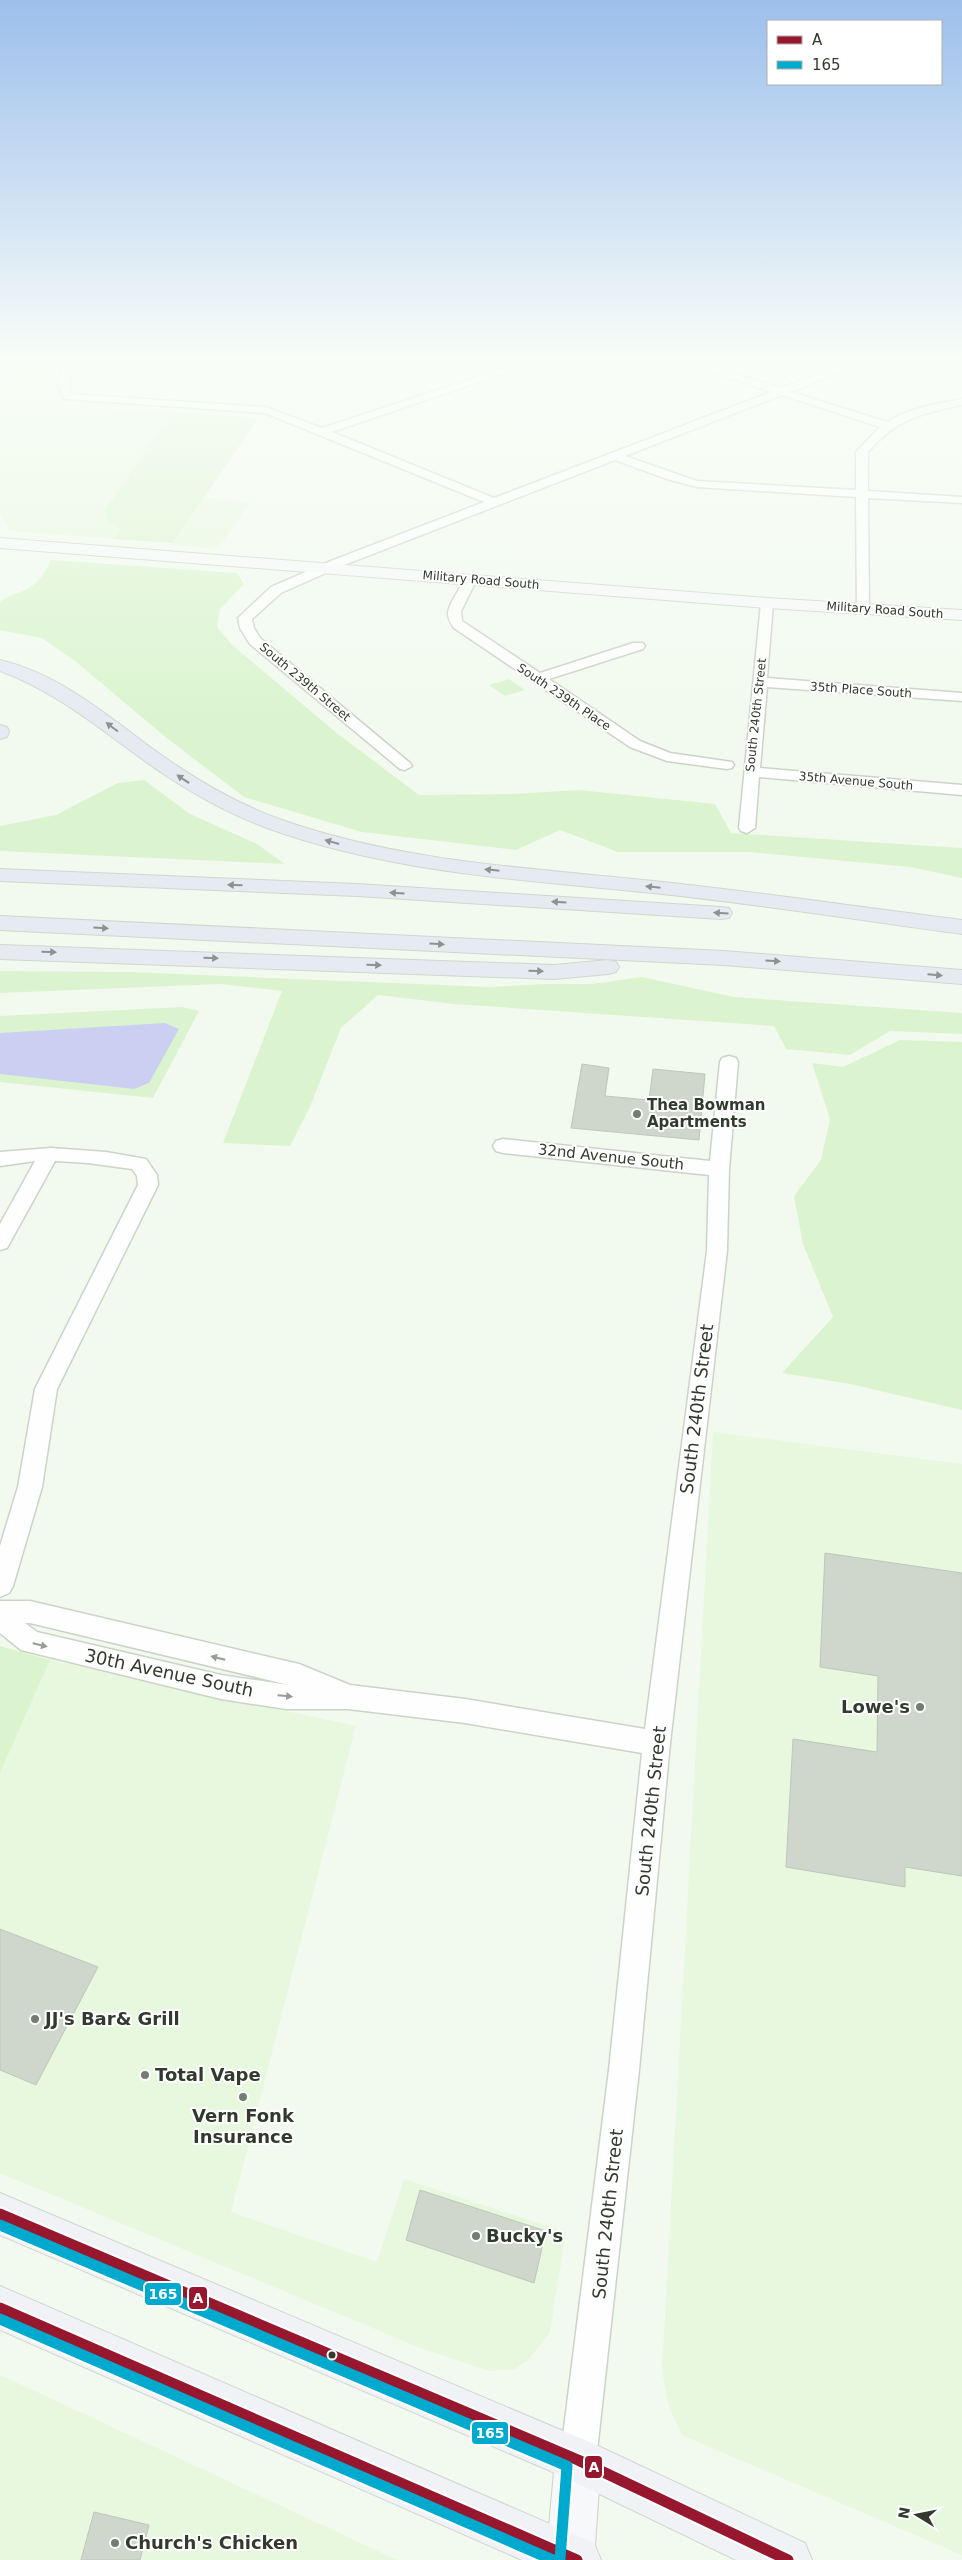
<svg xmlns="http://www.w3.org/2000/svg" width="962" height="2560" viewBox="0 0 962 2560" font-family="'DejaVu Sans',sans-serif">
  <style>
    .built { fill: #e7f8de }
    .green { fill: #dbf4cf }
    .water { fill: #cbd0f2 }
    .building { fill: #cfd6cc; stroke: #bfc6bb }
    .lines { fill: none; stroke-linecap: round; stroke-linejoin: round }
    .street-casing { stroke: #ccd3c8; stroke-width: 3 }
    .secondary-casing { stroke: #ccd3c8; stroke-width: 2 }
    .primary-casing { stroke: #d1d6d0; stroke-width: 2 }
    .highway-casing { stroke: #d1d6d0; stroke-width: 2 }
    .street { fill: #fdfefd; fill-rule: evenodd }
    .secondary { fill: #f7f8f9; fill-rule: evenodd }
    .primary { fill: #f0f2f6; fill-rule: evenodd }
    .highway { fill: #e8eaf2; fill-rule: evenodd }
    .bus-1-casing { stroke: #fff; stroke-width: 15 }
    .bus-2-casing { stroke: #fff; stroke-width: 15 }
    .bus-1 { stroke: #96172e; stroke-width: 11 }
    .bus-2 { stroke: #00a9ce; stroke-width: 11 }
    .oneway { fill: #8d9290 }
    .oneway2 { fill: #989c96 }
    .poi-dot { fill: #757d72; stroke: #fff; stroke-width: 2 }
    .bus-dot { fill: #323a2e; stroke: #fff; stroke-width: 2 }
    .labels { text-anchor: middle; stroke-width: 4; stroke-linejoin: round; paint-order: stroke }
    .far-street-label { font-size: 12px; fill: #323a2e; stroke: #fff }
    .poi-label { font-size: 15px; font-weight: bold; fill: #323a2e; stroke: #fff; text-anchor: start }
    .street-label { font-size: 15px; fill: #323a2e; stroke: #fff }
    .near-street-label { font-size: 18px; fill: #323a2e; stroke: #fff }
    .near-poi-label { font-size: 18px; font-weight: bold; fill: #323a2e; stroke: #fff; text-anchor: start }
    .line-badge { stroke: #fff; stroke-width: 2 }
    .badge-label { font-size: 14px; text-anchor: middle; font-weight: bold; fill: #fff }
  </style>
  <rect width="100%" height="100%" fill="#f2faef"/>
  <!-- built -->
  <path class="built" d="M35,361H52L49,381L52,399L100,402L96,408L172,412L105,510L122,529L114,539L10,531L0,513V398Z
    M203,498L250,502L218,549L171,545Z
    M713,1432L962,1464V2555L682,2435L669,2407L662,2371Z
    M50,1660L356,1726L231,2212L377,2262L404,2179L566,2232L550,2332L529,2359L515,2369L490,2371L423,2349L0,2173V1773Z
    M0,2375L9,2379L397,2560H0Z"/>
  <!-- green -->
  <path class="green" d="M172,412L258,418L173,543L114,539L121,529L108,521L105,510Z
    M51,560L237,573L244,584L220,609L217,627L232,645L338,734L419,795L513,794L579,790L715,804L731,833L962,848V878L910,867L748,852H618L560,830L516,850L362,832L244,797L168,739L75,661L42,638L0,630V602C8,594 20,594 29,588C39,582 47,570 51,560Z
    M509,679L525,690L505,696L489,685Z
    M144,780L190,814L257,844L285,864L0,851V826L56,815L118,783Z
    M0,971L129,972L489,987L544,984H592L642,977L734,997L962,1013V1034L890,1031L850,1055L786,1049L774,1026L454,1004L378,995L341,1028L309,1109L290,1146L223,1143L282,991L220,984L0,993Z
    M182,1007L199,1011L153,1098L0,1082V1016Z
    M900,1040L962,1042V1410L850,1384L782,1373L833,1317L803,1244L794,1196L821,1160L830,1119L812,1063L843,1067Z
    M0,1646L50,1660L0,1773Z"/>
  <!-- water -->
  <path class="water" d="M165,1023L179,1029L149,1083L134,1089L0,1074V1033Z"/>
  <!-- building -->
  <path class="building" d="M582,1064L609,1068L605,1096L649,1100L653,1069L705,1074L699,1140L571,1128Z
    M825,1553L962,1573V1876L905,1867V1887L786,1867L793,1739L877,1752L878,1676L820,1667Z
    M0,1929L98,1967L36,2085L0,2070Z
    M420,2190L546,2231L534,2283L406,2240Z
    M94,2512L149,2525L140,2560H81Z"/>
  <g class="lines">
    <defs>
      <path id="street" d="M64,361H74L69,384L71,394L265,407L322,428L526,361H541L332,432L494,498L771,392L680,361H695L781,388L852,361H866L791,392L887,422C909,408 937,404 962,399V405C920,414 896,419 868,452V491L962,497V503L868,498L869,609L863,613L857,609L856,497L697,487L667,479L615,460L339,567L281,593L252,619L254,628L260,638L410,763L412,766L405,770L400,769L250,644L240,628L238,618L271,587L331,561L484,502L265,413L64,399L58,384ZM782,395L880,427L856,452V490L697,481L625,456Z
        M471,575L477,579L461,611L462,621L540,673L633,643H643L645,646L643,649L549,679L640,741L670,753L732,762L734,765L732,768L727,769L667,761L630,747L454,628C451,623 448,619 448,613C448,606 465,577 471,575Z
        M767,599L773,603L767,678L962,693V701L767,687L760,768L962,785V795L759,777L755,828L747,833L741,831L739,828L761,603Z
        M729,1056L736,1058L738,1062L729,1169L727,1251L670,1743L639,2070L596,2460L591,2473L578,2478L565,2473L560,2460L609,2070L642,1753L465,1723L348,1709H286L221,1699L21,1650L0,1633V1601H30L299,1664L350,1685L465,1699L645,1729L707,1251L709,1175L503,1153L496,1151L493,1146L496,1141L503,1139L710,1161L720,1062L722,1058ZM25,1623H30L289,1685L221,1675L37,1632Z
        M51,1148L106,1152L146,1159L157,1175L158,1185L57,1389L42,1487L13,1586L9,1593L0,1597V1546L18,1487L35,1389L138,1185L137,1176L132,1169L88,1163L55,1161L7,1248L0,1250V1224L35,1161L0,1166V1152Z"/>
      <path id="secondary" d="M0,538L767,598L962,610V620L767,608L0,548Z
        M578,2437L594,2444L601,2460L594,2560H546L555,2460L562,2444Z"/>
      <path id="primary" d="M0,2193L594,2444L805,2543L812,2560H736L562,2476L0,2235Z
        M0,2286L594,2543L601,2560H522L0,2330Z"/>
      <path id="highway" d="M0,660C60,674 109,717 157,752C196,780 237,804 282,820C401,862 529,868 654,881C757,892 859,907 962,920V934C859,920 757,904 653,893C524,880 391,873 267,828C229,814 193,794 159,771C107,735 60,693 0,671Z
        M0,725L7,727L9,731L7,737L0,739Z
        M0,869L357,884L721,907L729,908L732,913L729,918L721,919L357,896L0,881Z
        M0,916L724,951L962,970V984L724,965L0,930Z
        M0,945L554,965L608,960L616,962L619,967L616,972L608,974L554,979L0,959Z"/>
    </defs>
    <!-- street casing -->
    <use href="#street" class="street-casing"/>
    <!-- secondary casing -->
    <use href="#secondary" class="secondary-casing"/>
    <!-- primary casing -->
    <use href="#primary" class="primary-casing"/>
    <!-- highway casing -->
    <use href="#highway" class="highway-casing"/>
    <!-- street -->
    <use href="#street" class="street"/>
    <!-- secondary -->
    <use href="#secondary" class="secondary"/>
    <!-- primary -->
    <use href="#primary" class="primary"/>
    <!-- highway -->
    <use href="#highway" class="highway"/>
    <defs>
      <path id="bus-1" d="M0,2214L578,2460L788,2560
        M0,2308L577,2560"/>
      <path id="bus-2" d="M0,2225L567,2466L560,2559
        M0,2319L553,2560"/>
    </defs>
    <!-- bus-1 casing -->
    <use href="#bus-1" class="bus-1-casing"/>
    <!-- bus-2 casing -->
    <use href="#bus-2" class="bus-2-casing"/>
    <!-- bus-1 -->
    <use href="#bus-1" class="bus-1"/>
    <!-- bus-2 -->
    <use href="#bus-2" class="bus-2"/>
  </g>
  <!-- one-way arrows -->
  <defs><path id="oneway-solid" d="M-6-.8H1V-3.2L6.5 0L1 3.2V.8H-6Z" transform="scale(1.25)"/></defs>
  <g class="oneway">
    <use href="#oneway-solid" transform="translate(112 727) rotate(-143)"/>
    <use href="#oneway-solid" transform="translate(183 779) rotate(-146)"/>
    <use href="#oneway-solid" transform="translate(332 842) rotate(-164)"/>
    <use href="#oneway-solid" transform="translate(492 870) rotate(-174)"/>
    <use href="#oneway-solid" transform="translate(235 885) rotate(-178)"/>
    <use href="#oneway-solid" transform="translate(653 887) rotate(-174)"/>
    <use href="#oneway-solid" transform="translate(397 893) rotate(-177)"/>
    <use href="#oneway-solid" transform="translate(559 902) rotate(-177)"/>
    <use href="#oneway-solid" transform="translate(721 913) rotate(-176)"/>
    <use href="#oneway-solid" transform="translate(101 928) rotate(3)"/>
    <use href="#oneway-solid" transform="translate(437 944) rotate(3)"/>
    <use href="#oneway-solid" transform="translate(49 952) rotate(2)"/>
    <use href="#oneway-solid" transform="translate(211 958) rotate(2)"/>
    <use href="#oneway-solid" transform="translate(773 961) rotate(4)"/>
    <use href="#oneway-solid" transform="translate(374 965) rotate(2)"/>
    <use href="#oneway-solid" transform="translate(536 971) rotate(2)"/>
    <use href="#oneway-solid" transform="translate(935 975) rotate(5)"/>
  </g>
  <g class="oneway2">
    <use href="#oneway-solid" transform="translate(40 1645) rotate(13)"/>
    <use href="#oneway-solid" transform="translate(218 1658) rotate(-166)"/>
    <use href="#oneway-solid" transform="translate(285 1696) rotate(5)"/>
  </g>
  <!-- sky -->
  <linearGradient id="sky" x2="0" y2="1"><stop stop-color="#9cbfec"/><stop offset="0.5" stop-color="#f9fdf8"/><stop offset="1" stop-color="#f9fdf8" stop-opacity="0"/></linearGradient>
  <rect width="962" height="719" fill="url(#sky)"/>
  <!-- markers -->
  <g class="poi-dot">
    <circle cx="637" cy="1114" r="5"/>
    <circle cx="920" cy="1707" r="5"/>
    <circle cx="35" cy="2019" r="5"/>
    <circle cx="145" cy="2075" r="5"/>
    <circle cx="243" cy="2097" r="5"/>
    <circle cx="476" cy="2236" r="5"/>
    <circle cx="115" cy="2543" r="5"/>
  </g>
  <circle class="bus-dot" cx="332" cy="2355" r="4.5"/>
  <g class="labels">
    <!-- far-street labels -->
    <g class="far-street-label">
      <text transform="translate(481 580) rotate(5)" y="4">Military Road South</text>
      <text transform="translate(885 610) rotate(4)" y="4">Military Road South</text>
      <text transform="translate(305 682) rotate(40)" y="4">South 239th Street</text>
      <text transform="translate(861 690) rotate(4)" y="4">35th Place South</text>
      <text transform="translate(564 697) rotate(34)" y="4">South 239th Place</text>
      <text transform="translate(756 715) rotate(-84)" y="4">South 240th Street</text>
      <text transform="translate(856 781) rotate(5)" y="4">35th Avenue South</text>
    </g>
    <!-- poi labels -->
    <g class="poi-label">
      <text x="647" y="1110">Thea Bowman<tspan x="647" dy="17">Apartments</tspan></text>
    </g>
    <!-- street labels -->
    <g class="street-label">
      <text transform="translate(611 1157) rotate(6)" y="5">32nd Avenue South</text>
    </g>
    <!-- near-street labels -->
    <g class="near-street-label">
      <text transform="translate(697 1409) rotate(-83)" y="6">South 240th Street</text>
      <text transform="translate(169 1673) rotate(12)" y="6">30th Avenue South</text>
      <text transform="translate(651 1811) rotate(-84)" y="6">South 240th Street</text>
      <text transform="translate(608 2214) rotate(-84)" y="6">South 240th Street</text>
    </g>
    <!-- near-poi labels -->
    <g class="near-poi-label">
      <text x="910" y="1713" text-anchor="end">Lowe's</text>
      <text x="45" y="2025">JJ's Bar&amp; Grill</text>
      <text x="155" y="2081">Total Vape</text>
      <text x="243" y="2122" text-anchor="middle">Vern Fonk<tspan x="243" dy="21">Insurance</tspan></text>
      <text x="486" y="2242">Bucky's</text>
      <text x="125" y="2549">Church's Chicken</text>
    </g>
  </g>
  <g class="line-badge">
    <rect x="144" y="2282" width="38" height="24" rx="5" fill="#00a9ce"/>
    <rect x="188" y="2286" width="20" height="24" rx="5" fill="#96172e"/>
    <rect x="471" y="2421" width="38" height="24" rx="5" fill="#00a9ce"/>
    <rect x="584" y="2455" width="19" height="24" rx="5" fill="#96172e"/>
  </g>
  <g class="badge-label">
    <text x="163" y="2299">165</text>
    <text x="198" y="2303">A</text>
    <text x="490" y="2438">165</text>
    <text x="594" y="2472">A</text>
  </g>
  <!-- legend -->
  <rect x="767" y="20" width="175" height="65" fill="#ffffff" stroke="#adb0ab"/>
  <rect x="777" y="36" width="25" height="8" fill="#96172e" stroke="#adb0ab"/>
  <text x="812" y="45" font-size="15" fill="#323a2e">A</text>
  <rect x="777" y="61" width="25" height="8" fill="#00a9ce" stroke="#adb0ab"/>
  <text x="812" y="70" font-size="15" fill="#323a2e">165</text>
  <!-- north arrow -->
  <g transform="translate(917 2515) rotate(280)" stroke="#ffffff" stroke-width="4" paint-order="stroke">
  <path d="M0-4L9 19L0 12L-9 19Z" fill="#323a2e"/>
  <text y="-8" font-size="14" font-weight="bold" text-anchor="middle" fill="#323a2e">N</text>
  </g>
</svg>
